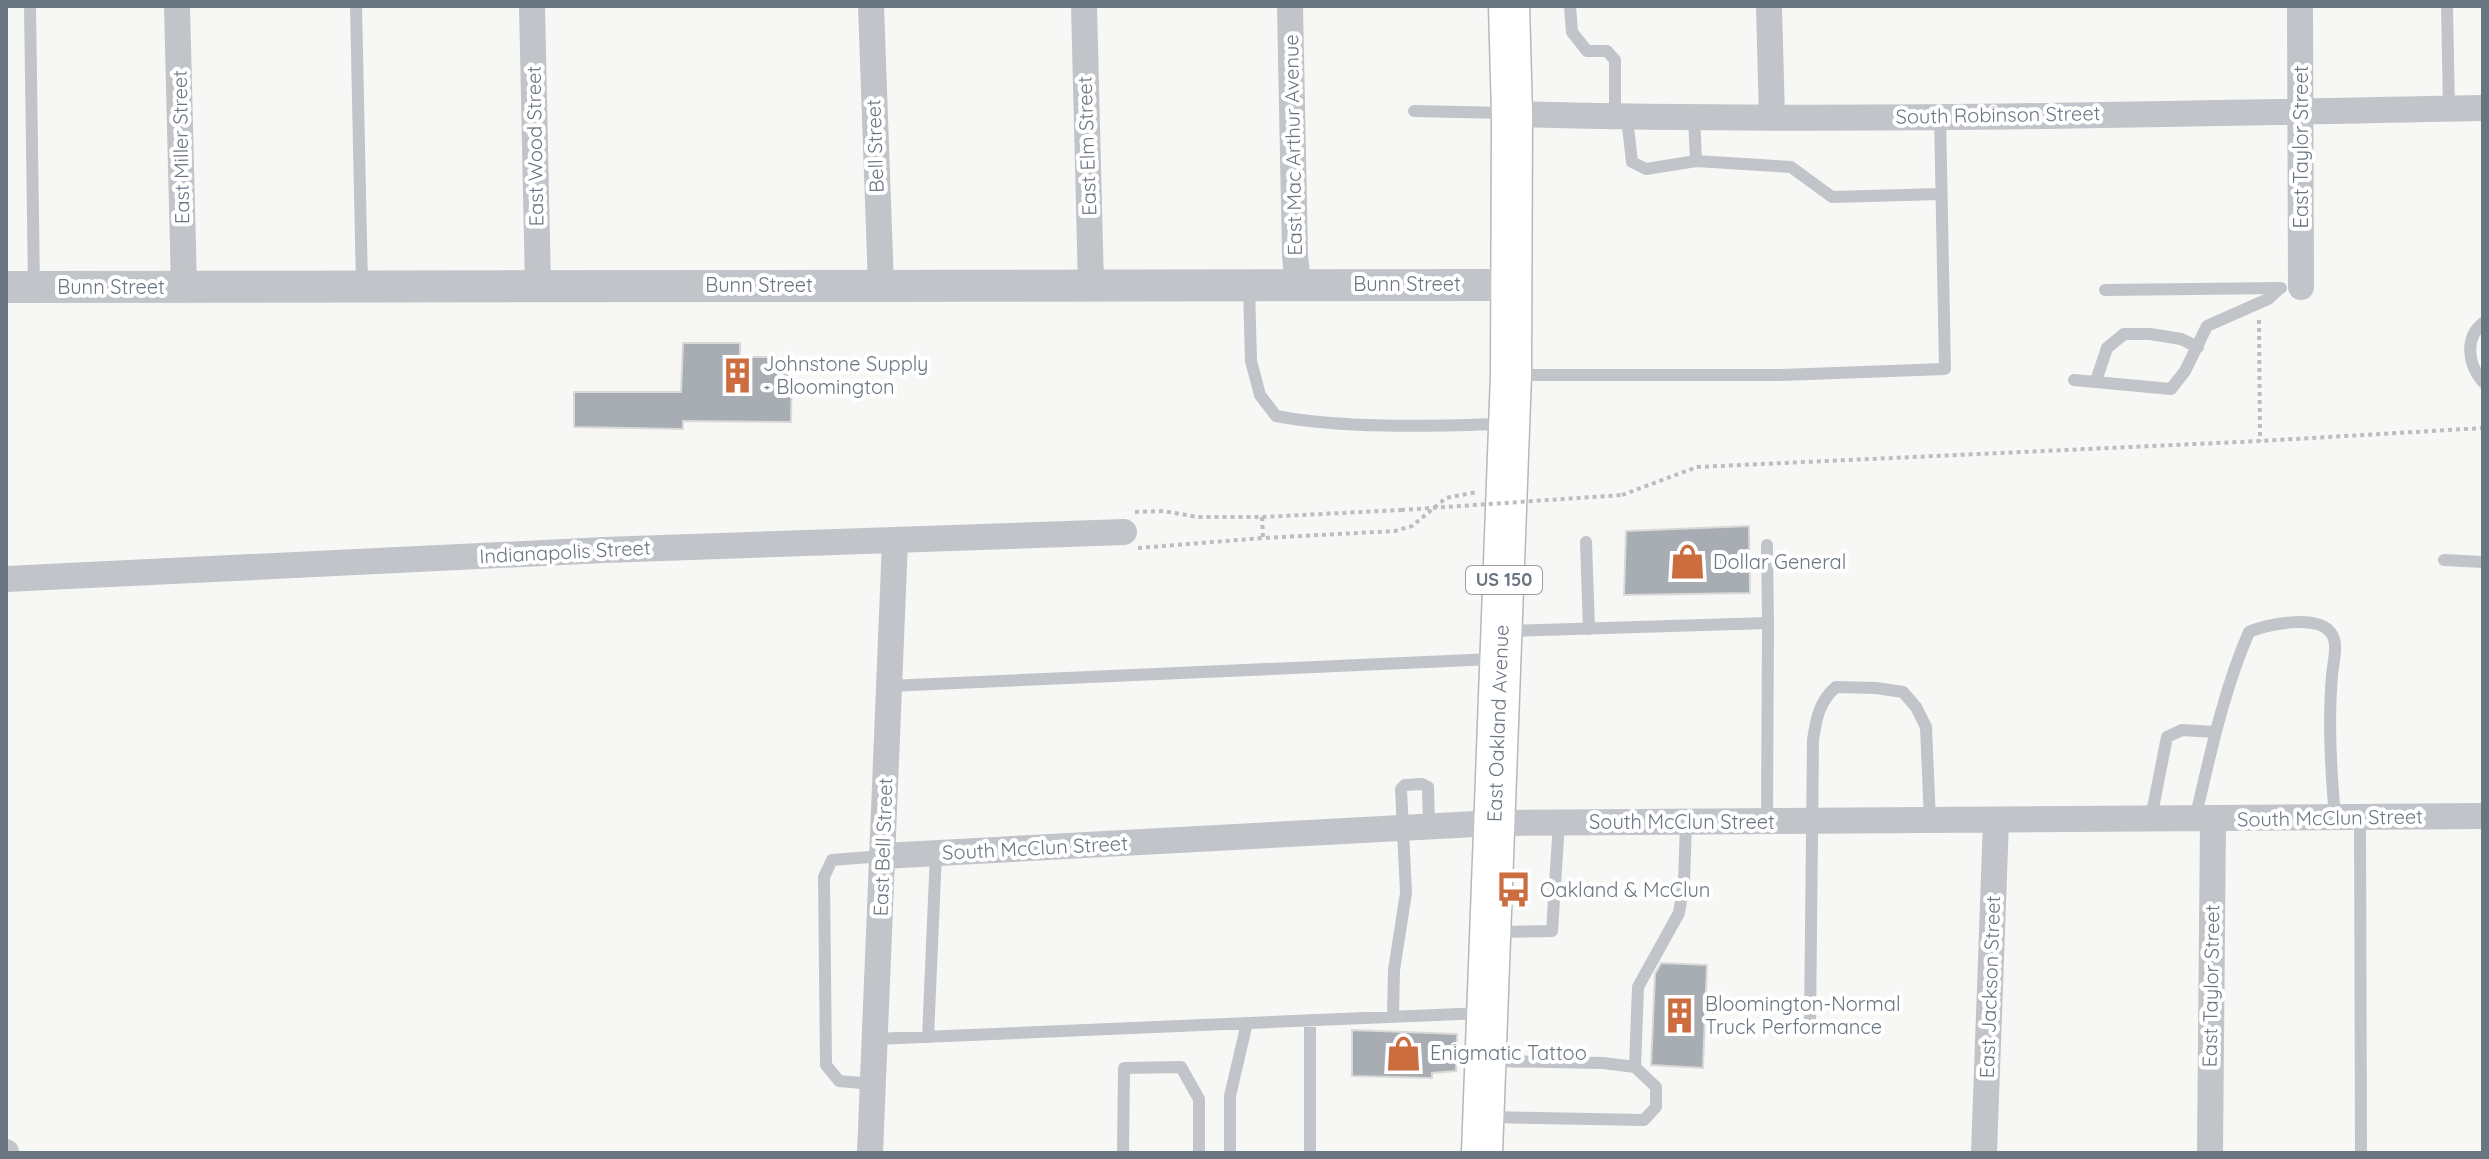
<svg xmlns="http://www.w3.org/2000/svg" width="2489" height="1159" viewBox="0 0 2489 1159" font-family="Quicksand,sans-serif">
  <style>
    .building { fill: #a7adb3; stroke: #d9d9d7; stroke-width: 2 }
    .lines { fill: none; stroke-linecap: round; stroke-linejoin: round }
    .primary-casing { stroke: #b5b8bc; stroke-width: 43 }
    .path { stroke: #bbbdc0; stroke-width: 4; stroke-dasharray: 4 4; stroke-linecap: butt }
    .service { stroke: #c1c4c8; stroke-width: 12 }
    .minor { stroke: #c1c4c8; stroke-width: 26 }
    .tertiary { stroke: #c1c4c8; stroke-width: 32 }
    .primary { stroke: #fff; stroke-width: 40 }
    .path-bridge { stroke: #bbbdc0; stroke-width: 4; stroke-dasharray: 4 4; stroke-linecap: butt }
    .labels { text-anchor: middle; stroke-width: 8; stroke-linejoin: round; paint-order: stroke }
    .shield { fill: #fff; stroke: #979ea8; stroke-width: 2 }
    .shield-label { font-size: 18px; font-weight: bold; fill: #6a7582 }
    .street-label { font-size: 20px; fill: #6a7582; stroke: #fff }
    .poi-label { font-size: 20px; fill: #6a7582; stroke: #fff; text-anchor: start }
  </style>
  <rect width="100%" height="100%" fill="#f7f7f5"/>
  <!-- building -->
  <path class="building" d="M683,343H740V357H792L791,422L683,421V429L574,427V392H681Z
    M1749,526L1750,593L1624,595L1626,531Z
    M1661,963L1707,965L1703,1068L1651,1065L1655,974Z
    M1352,1030L1457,1034L1456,1071L1432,1073V1078L1352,1076Z"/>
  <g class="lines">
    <defs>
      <g id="primary">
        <path id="s1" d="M1482,1153L1511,375L1512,114L1509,6"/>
      </g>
    </defs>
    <!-- primary casing -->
    <use href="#primary" class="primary-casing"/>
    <!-- path -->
    <path class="path" d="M2259,320L2260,441
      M1622,495L1697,467L2260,441L2483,428
      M1135,512L1163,511L1198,517H1262L1401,510
      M1262,517L1263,538L1395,531L1412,526L1446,498L1477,492
      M1138,548L1263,538"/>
    <!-- service -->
    <path class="service" d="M30,6L34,287
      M356,6L362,286
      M1570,6L1572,32L1587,51H1607L1615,60V117
      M2447,6L2449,109
      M1414,111L1505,113
      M1694,117L1696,161L1791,167L1832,197L1941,194
      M1627,118L1632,162L1646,169L1696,161
      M1249,287L1251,361L1260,395L1276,416C1345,429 1431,426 1502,424
      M2105,290L2281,288
      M2483,323C2464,338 2468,365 2483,382
      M1514,375H1781L1945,369L1940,116
      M2074,380L2171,389L2185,371L2207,326L2268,299L2280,288
      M2096,381L2107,348L2124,334H2150L2181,339L2198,347
      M1586,542L1589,629
      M1767,545L1768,623
      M2444,560L2483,562
      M1506,631L1768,623L1767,822
      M889,686L1493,659
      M2360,817L2361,1153
      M2151,818L2167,737L2182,730L2215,732
      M2195,819C2210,756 2223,692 2249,632C2266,624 2317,614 2331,633C2339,643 2333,663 2332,675C2328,723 2331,770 2335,818
      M1495,932L1552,931L1559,823
      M1393,1016L1394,970L1406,893L1401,789L1405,785L1422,784L1428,787L1429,827
      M1310,1020V1153
      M1810,1025L1813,740C1816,720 1819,701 1836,687L1876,688L1903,692L1916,707L1926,727L1930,821
      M928,1037L936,853
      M875,1039L1483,1013
      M1635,1067L1638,987L1679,913L1684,881L1686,823
      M873,1084L839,1081L826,1065L824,877L832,860L883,856
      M1487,1117L1644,1120L1656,1107V1087L1635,1067L1603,1063L1489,1061
      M1123,1153L1124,1068L1181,1067L1199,1099V1153
      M1230,1153V1096L1247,1023"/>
    <!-- minor -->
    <path class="minor" d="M177,6L184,287
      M532,6L538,286
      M871,6L881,286
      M1084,6L1091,286
      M1290,6L1295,256L1298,284
      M1769,6L1772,118
      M2300,6L2301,287
      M1512,114C1836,123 2160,114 2483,108
      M6,579L604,550L1124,532
      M883,856L1494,823L2483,816
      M6,1152V1153
      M870,1153L895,541
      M1984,1153L1996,821
      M2210,1153L2213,819"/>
    <!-- tertiary -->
    <path class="tertiary" d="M6,287L1513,285"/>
    <!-- primary -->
    <use href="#primary" class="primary"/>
    <!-- path-bridge -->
    <path class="path-bridge" d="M1401,510L1622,495"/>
  </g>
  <!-- icons -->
  <defs>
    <symbol id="building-bare" viewBox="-9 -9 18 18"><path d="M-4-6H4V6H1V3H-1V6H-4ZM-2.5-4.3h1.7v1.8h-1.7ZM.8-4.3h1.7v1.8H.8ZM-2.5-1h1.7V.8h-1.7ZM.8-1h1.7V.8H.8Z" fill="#cc6d40" stroke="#fff" stroke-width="2.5" paint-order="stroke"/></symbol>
    <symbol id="shop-bare" viewBox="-9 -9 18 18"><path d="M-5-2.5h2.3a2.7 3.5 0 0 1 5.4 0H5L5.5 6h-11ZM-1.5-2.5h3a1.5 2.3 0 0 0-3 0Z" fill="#cc6d40" stroke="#fff" stroke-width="2.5" paint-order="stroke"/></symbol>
    <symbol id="bus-bare" viewBox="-9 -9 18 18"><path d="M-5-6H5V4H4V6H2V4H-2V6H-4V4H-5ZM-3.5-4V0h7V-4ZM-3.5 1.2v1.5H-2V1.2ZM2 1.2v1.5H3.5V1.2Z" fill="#cc6d40" stroke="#fff" stroke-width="2.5" paint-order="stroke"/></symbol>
  </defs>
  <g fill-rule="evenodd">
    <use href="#building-bare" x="712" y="350" width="51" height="51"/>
    <use href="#shop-bare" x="1662" y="536" width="51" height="51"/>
    <use href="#bus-bare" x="1488" y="864" width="51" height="51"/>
    <use href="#building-bare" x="1654" y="990" width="51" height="51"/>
    <use href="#shop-bare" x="1378" y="1028" width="51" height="51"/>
  </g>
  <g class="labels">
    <!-- shield labels -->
    <rect class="shield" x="1466" y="566" width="76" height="28" rx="6"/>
    <g class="shield-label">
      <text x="1504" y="586">US 150</text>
    </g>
    <!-- street labels -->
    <g class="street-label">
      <text transform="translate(1998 115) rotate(-1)" y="7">South Robinson Street</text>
      <text transform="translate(1293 145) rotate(-91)" y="7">East Mac Arthur Avenue</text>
      <text transform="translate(535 146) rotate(-91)" y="7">East Wood Street</text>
      <text transform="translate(875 146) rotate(-92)" y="7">Bell Street</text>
      <text transform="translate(1087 146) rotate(-92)" y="7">East Elm Street</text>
      <text transform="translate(181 147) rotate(-91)" y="7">East Miller Street</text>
      <text transform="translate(2301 147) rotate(-90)" y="7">East Taylor Street</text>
      <text x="1407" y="291">Bunn Street</text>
      <text x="759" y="292">Bunn Street</text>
      <text x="111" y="294">Bunn Street</text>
      <text transform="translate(565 552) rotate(-3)" y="7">Indianapolis Street</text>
      <text dy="7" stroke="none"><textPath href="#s1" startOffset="430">East Oakland Avenue</textPath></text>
      <text transform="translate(2330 818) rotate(-1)" y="7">South McClun Street</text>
      <text x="1682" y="829">South McClun Street</text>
      <text transform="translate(883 847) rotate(-88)" y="7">East Bell Street</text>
      <text transform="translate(1035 848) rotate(-3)" y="7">South McClun Street</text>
      <text transform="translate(2211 986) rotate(-89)" y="7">East Taylor Street</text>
      <text transform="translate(1990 987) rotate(-88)" y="7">East Jackson Street</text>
    </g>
    <!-- poi labels -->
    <g class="poi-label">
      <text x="763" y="371">Johnstone Supply<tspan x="763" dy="23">- Bloomington</tspan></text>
      <text x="1713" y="569">Dollar General</text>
      <text x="1540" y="897">Oakland &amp; McClun</text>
      <text x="1705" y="1011">Bloomington-Normal<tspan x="1705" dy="23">Truck Performance</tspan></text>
      <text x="1430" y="1060">Enigmatic Tattoo</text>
    </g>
  </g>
  <!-- border -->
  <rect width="2489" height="1159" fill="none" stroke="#6a7582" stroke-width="16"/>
</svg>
